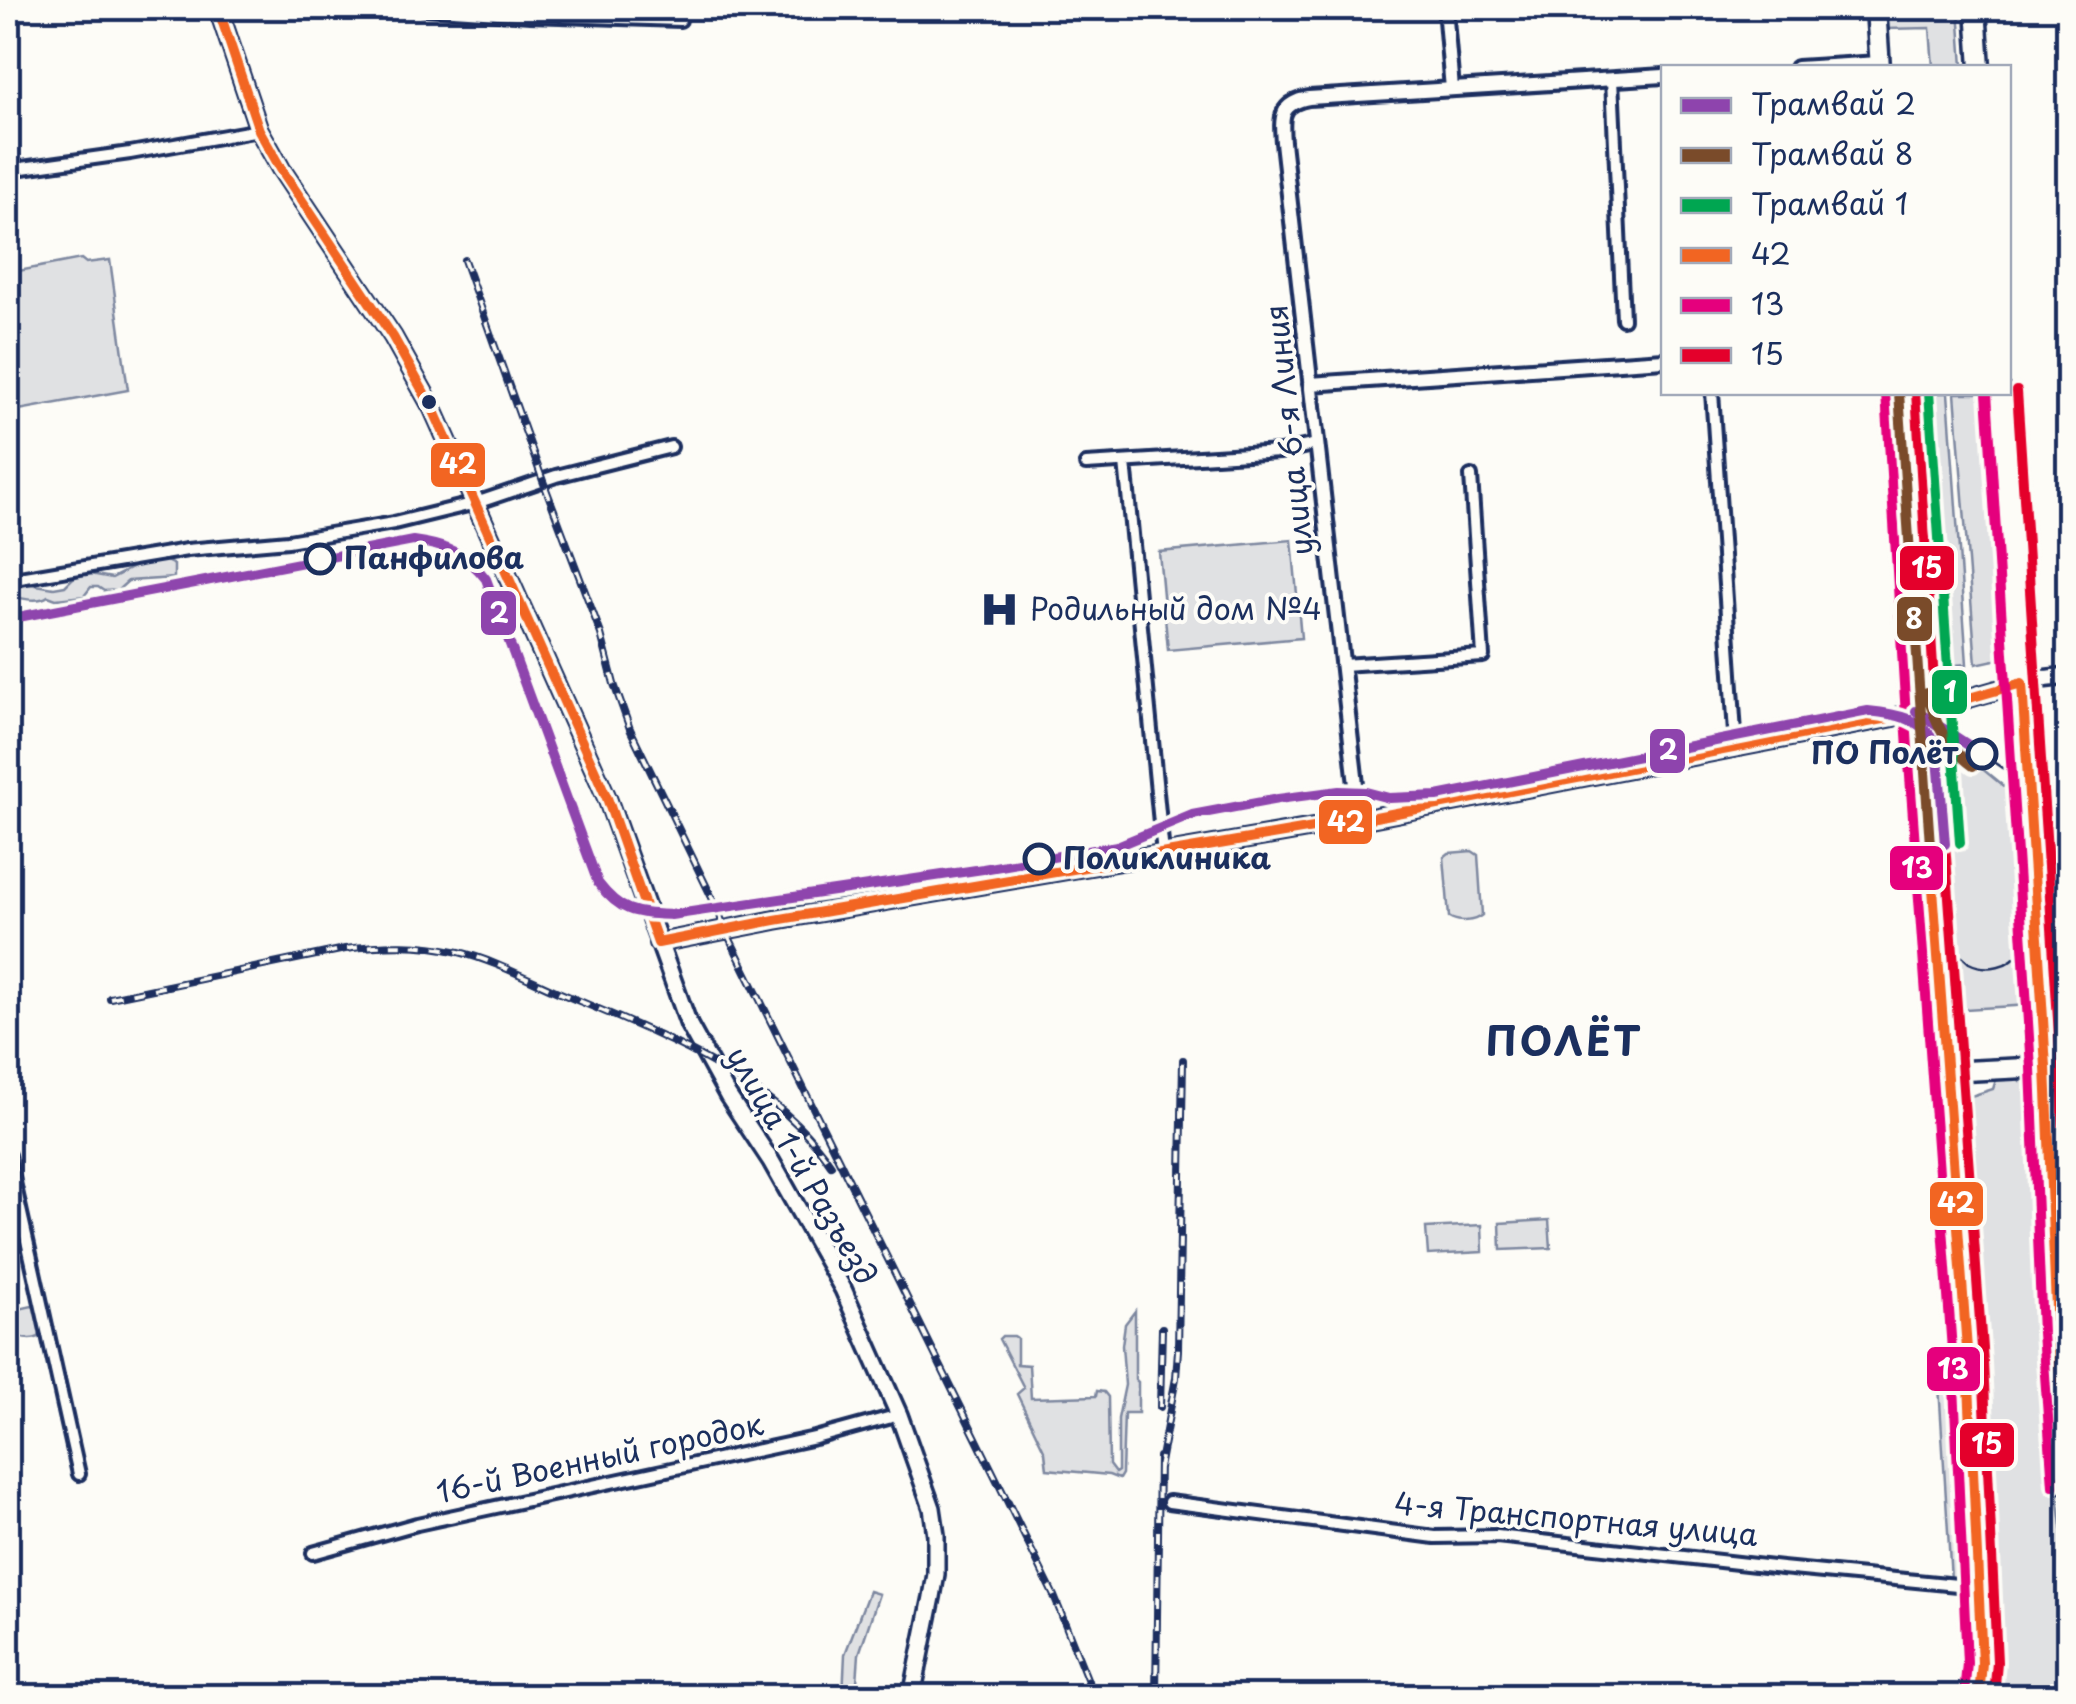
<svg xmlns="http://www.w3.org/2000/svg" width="2076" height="1704" viewBox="0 0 2076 1704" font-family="'Playpen Sans',sans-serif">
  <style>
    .green { fill: #e0e1e3; stroke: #7e88a0; stroke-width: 2.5 }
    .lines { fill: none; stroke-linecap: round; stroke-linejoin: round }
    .minor-casing { stroke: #1b2f5e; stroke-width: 18 }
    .tertiary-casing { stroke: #1b2f5e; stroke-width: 20 }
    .secondary-casing { stroke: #1b2f5e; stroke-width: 22 }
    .primary-casing { stroke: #1b2f5e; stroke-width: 25 }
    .minor { stroke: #fdfcf7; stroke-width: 10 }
    .tertiary { stroke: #fdfcf7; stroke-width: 12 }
    .secondary { stroke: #fdfcf7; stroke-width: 15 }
    .primary { stroke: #fdfcf7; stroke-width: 18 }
    .tram { stroke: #1b2f5e; stroke-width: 2.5 }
    .rail-casing { stroke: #1b2f5e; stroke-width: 8 }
    .rail { stroke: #fdfcf7; stroke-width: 4; stroke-dasharray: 11; stroke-linecap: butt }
    .bus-1-casing { stroke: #fdfcf7; stroke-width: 18 }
    .bus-2-casing { stroke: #fdfcf7; stroke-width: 18 }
    .bus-3-casing { stroke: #fdfcf7; stroke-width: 18 }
    .bus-1 { stroke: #f26522; stroke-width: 10 }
    .bus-2 { stroke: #e5007d; stroke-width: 10 }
    .bus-3 { stroke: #e4002b; stroke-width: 10 }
    .tram-1-casing { stroke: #fdfcf7; stroke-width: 18 }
    .tram-2-casing { stroke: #fdfcf7; stroke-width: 18 }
    .tram-3-casing { stroke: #fdfcf7; stroke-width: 18 }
    .tram-1 { stroke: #8e44ad; stroke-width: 10 }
    .tram-2 { stroke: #7a4b2a; stroke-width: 10 }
    .tram-3 { stroke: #00a651; stroke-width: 10 }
    .bus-dot { fill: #1b2f5e; stroke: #fdfcf7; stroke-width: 4 }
    .stop-dot { fill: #fdfcf7; stroke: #1b2f5e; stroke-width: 5 }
    .labels { text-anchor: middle; stroke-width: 8; stroke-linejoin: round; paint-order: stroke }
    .street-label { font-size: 30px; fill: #1b2f5e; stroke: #fdfcf7 }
    .stop-label { font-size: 30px; font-weight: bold; fill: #1b2f5e; stroke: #fdfcf7; text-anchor: start }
    .poi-label { font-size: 30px; fill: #1b2f5e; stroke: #fdfcf7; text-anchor: start }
    .district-label { font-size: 40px; font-weight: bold; letter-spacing: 2.5px; fill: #1b2f5e; stroke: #fdfcf7 }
    .line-badge { stroke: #fdfcf7; stroke-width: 4 }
    .badge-label { font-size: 28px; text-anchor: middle; font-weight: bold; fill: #fff }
  </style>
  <rect width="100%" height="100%" fill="#fdfcf7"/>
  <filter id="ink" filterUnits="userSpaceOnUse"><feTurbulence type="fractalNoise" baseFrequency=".01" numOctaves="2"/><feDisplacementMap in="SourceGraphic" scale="20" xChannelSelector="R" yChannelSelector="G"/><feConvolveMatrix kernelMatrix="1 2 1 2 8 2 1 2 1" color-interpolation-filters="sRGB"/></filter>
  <g filter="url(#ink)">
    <!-- green -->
    <path class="green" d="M1883,8H1959L1963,67H1933L1930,28L1885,29Z
      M81,259L86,263L110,260L128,390L8,412V273Z
      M1915,393H1948L1967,664L1943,666L1934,661Z
      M1955,393H1986L2006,655L2004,658L1976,664Z
      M1292,540L1301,638L1168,650L1159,552Z
      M149,559H162L174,565V578L128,581L118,590L104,591L98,587H91L84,596L56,599L48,596C39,603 17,599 8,593V586L18,582L54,588L65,586L73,578L85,573L112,578Z
      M1953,745L2007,789L2013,801L2016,819L2022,936L2027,956L2030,1005L1949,1010L1934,750Z
      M1472,851L1478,855L1482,915C1474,922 1458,923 1449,917L1444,857L1449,853Z
      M2018,1078L2020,1081L2030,1078L2034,1087L2039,1141L2046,1357L2055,1472L2068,1572V1696H2001L1999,1671L1991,1654L1989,1615L1994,1606L1993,1593L1988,1582L1953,1106L1968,1097L1993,1089L1996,1080Z
      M1549,1220L1551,1248L1501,1250L1500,1223Z
      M1482,1225L1483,1252L1428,1255L1426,1228Z
      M32,1306L37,1308L42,1326L39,1337C28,1342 17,1337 8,1330V1308L15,1310Z
      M1135,1311V1379L1138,1382V1413H1124L1122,1474L1119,1479L1109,1475L1047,1469L1045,1452L1017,1394L1024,1388L999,1339L1002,1336H1014L1017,1338V1364L1029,1365L1031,1398L1096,1396L1097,1391L1104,1392L1108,1397L1109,1465L1115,1473L1118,1471V1419L1125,1385L1122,1345L1125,1324Z
      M1938,1369L1949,1370L1952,1374L1967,1577L1961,1582L1951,1580Z
      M869,1591L879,1594L859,1654L856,1696H843L845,1654Z"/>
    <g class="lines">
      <defs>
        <path id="minor" d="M423,8L530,15L680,20
          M1612,79L1623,319
          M8,170L130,153L259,130
          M1712,392L1736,748
          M1125,462L1163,854
          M1086,464L1280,452L1317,444
          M8,580L187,550L288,541L394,523L476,503L556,476L671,447
          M1342,665L1483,656L1471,476
          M8,1155L79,1474
          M1169,1502L1435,1537L1497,1536L1782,1568L1978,1587
          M313,1553L417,1524L815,1438L899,1415"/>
        <path id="tertiary" d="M1445,8L1452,89
          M1797,68L1879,63
          M1310,384L1664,360
          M1360,820L1283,142C1281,117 1280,103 1309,98L1664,76"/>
        <path id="secondary" d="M218,8L259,130L281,169L393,337L433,409L607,798L689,1025L728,1096L771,1161L843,1289L899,1415L932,1508L936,1535V1574L932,1597L912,1696
          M658,943L775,920L1360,820L1920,712L2032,680L2068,676"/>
        <path id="primary" d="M1876,8L1880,68
          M1976,8L1980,68
          M1901,392L1923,748L1968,1363L1982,1663L1979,1696
          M2002,392L2046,1067L2057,1332L2068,1485
          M1945,1072L2046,1067"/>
      </defs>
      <!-- minor casing -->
      <use href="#minor" class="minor-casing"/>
      <!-- tertiary casing -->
      <use href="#tertiary" class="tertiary-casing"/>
      <!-- secondary casing -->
      <use href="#secondary" class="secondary-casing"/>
      <!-- primary casing -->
      <use href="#primary" class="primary-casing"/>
      <!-- minor -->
      <use href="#minor" class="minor"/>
      <!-- tertiary -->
      <use href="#tertiary" class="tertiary"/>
      <!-- secondary -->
      <use href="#secondary" class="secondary"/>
      <!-- primary -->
      <use href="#primary" class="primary"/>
      <!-- tram -->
      <path class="tram" d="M8,610L17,611
        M1945,844L1956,952C1957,952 1968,962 1969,963C1987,972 2011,967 2021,950C2027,941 2028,928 2029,917L2021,795L2012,775L1982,754"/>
      <defs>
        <path id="rail" d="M464,260L543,481L601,634L614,684L630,729L717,908L725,929L1054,1596L1094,1696
          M110,998L345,949C384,944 420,943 459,952C492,960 526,978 558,992C652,1032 771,1075 831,1165
          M1160,1407L1162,1328
          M1159,1468L1176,1378L1178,1350L1183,1060
          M1156,1696L1159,1457"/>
      </defs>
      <!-- rail casing -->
      <use href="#rail" class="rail-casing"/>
      <!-- rail -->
      <use href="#rail" class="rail"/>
      <defs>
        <path id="bus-1" d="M218,8L259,130L281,169L393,337L433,409L607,798L658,943
          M1920,712L1968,1363L1982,1663L1979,1696
          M658,943L775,920L1360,820L1920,712L2022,683L2046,1067L2057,1332L2068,1485"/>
        <path id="bus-2" d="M1886,393L1908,749L1953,1364L1967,1663L1964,1695
          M1987,393L2031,1068L2042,1333L2053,1486"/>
        <path id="bus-3" d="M2017,391L2061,1066L2068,1247
          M1916,392L1938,747L1983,1362L1997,1662L1994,1696"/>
      </defs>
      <!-- bus-1 casing -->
      <use href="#bus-1" class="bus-1-casing"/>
      <!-- bus-2 casing -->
      <use href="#bus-2" class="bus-2-casing"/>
      <!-- bus-3 casing -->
      <use href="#bus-3" class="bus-3-casing"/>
      <!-- bus-1 -->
      <use href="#bus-1" class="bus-1"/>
      <!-- bus-2 -->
      <use href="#bus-2" class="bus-2"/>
      <!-- bus-3 -->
      <use href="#bus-3" class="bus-3"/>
      <defs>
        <path id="tram-1" d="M8,619L413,541C445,545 466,553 486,579L598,883C621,913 635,913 671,915L983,869L1117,846L1192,815L1278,799L1339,791L1366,792L1389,798L1437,796L1868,711C1897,714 1922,718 1937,745L1945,844
          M1916,711L1982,754"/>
        <path id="tram-2" d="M1899,393L1930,845
          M1927,693C1935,724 1947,747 1973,766"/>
        <path id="tram-3" d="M1929,392L1960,843"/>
      </defs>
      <!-- tram-1 casing -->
      <use href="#tram-1" class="tram-1-casing"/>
      <!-- tram-2 casing -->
      <use href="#tram-2" class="tram-2-casing"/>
      <!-- tram-3 casing -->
      <use href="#tram-3" class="tram-3-casing"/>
      <!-- tram-1 -->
      <use href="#tram-1" class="tram-1"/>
      <!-- tram-2 -->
      <use href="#tram-2" class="tram-2"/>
      <!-- tram-3 -->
      <use href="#tram-3" class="tram-3"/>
    </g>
  </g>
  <!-- icons -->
  <defs>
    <symbol id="hospital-bare" viewBox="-9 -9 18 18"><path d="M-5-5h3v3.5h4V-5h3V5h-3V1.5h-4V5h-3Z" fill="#1b2f5e" stroke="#fdfcf7" stroke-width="2.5" paint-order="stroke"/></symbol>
  </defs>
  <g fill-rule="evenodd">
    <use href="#hospital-bare" x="972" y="582" width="55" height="55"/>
  </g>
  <!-- markers -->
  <circle class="bus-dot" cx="429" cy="402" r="9"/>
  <g class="stop-dot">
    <circle cx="320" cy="559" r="14"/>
    <circle cx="1982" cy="754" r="14"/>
    <circle cx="1039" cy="859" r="14"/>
  </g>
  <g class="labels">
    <!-- street labels -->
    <g class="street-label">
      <text transform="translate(1290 430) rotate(-96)" y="10">улица 6-я Линия</text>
      <text transform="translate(801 1166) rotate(60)" y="10">улица 1-й Разъезд</text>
      <text transform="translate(600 1459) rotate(-12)" y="10">16-й Военный городок</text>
      <text transform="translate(1576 1520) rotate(5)" y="10">4-я Транспортная улица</text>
    </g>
    <!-- stop labels -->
    <g class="stop-label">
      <text x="344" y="569">Панфилова</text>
      <text x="1958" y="764" text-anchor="end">ПО Полёт</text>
      <text x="1063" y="869">Поликлиника</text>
    </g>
    <!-- poi labels -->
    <g class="poi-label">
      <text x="1030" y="620">Родильный дом №4</text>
    </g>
    <!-- district labels -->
    <g class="district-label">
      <text x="1564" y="1056">ПОЛЁТ</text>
    </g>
  </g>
  <g class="line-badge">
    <rect x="429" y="441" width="58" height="48" rx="10" fill="#f26522"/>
    <rect x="1898" y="544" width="58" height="48" rx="10" fill="#e4002b"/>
    <rect x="479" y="589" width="39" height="48" rx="10" fill="#8e44ad"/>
    <rect x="1895" y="595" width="39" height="48" rx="10" fill="#7a4b2a"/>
    <rect x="1930" y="668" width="39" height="48" rx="10" fill="#00a651"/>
    <rect x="1648" y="727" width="39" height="48" rx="10" fill="#8e44ad"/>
    <rect x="1317" y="798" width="57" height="48" rx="10" fill="#f26522"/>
    <rect x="1888" y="844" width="57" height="48" rx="10" fill="#e5007d"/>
    <rect x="1928" y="1180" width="57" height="48" rx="10" fill="#f26522"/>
    <rect x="1925" y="1345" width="57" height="48" rx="10" fill="#e5007d"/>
    <rect x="1958" y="1421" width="58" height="48" rx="10" fill="#e4002b"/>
  </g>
  <g class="badge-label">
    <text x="458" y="474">42</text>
    <text x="1927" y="578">15</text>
    <text x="499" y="623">2</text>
    <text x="1914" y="629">8</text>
    <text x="1950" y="702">1</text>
    <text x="1668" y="760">2</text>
    <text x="1346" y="832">42</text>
    <text x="1917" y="878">13</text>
    <text x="1956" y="1213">42</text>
    <text x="1953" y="1379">13</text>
    <text x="1987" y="1454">15</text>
  </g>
  <!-- margin -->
  <rect width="2076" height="1704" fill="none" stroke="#fdfcf7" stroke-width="40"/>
  <rect x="20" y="20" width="2036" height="1664" fill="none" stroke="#1b2f5e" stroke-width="4" filter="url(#ink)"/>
  <!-- legend -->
  <rect x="1661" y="65" width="350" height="330" fill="#fdfcf7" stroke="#a3aaba" stroke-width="2.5"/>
  <rect x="1681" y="98" width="50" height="15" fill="#8e44ad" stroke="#a3aaba" stroke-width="2.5"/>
  <text x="1751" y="115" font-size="30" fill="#1b2f5e">Трамвай 2</text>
  <rect x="1681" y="148" width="50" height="15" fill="#7a4b2a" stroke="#a3aaba" stroke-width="2.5"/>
  <text x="1751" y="165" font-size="30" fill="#1b2f5e">Трамвай 8</text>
  <rect x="1681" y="198" width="50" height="15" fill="#00a651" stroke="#a3aaba" stroke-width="2.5"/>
  <text x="1751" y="215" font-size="30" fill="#1b2f5e">Трамвай 1</text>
  <rect x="1681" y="248" width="50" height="15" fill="#f26522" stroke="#a3aaba" stroke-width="2.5"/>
  <text x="1751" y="265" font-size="30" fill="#1b2f5e">42</text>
  <rect x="1681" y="298" width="50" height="15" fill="#e5007d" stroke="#a3aaba" stroke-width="2.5"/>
  <text x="1751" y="315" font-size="30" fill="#1b2f5e">13</text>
  <rect x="1681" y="348" width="50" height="15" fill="#e4002b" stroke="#a3aaba" stroke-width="2.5"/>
  <text x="1751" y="365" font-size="30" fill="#1b2f5e">15</text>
</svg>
